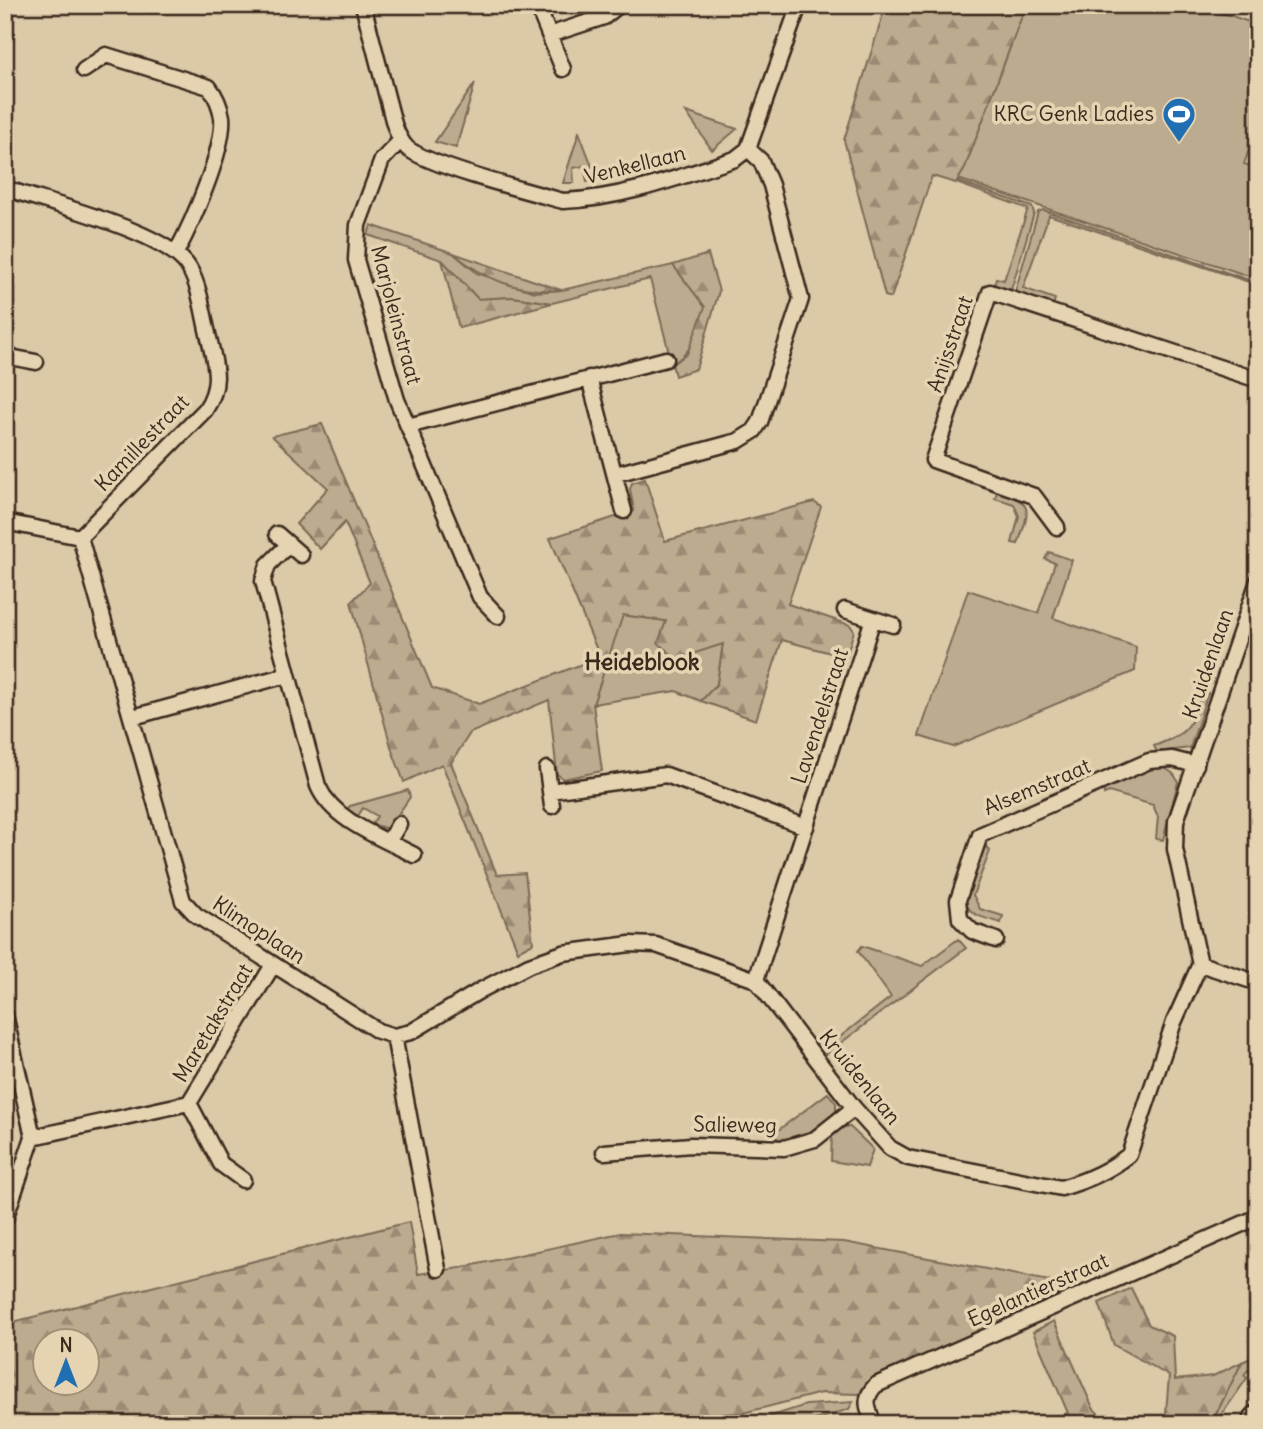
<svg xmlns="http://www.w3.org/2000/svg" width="1263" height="1429" viewBox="0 0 1263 1429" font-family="Delius,sans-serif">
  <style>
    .green { fill: #bdab8f; stroke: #7c6a56; stroke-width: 2 }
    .forest { fill: url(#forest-firs); stroke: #7c6a56; stroke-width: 2; fill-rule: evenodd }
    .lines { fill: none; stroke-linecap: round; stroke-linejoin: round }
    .street-casing { stroke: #3b2a1e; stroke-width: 19 }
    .highway-casing { stroke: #3b2a1e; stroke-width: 32 }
    .street { stroke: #e5d3b1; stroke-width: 14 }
    .highway { stroke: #e5d3b1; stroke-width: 26 }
    .labels { text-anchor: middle; stroke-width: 7; stroke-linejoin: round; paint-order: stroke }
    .poi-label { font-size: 21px; fill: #3b2a1e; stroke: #e5d3b1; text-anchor: end }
    .street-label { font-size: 21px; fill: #3b2a1e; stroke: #e5d3b1 }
    .neighbourhood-label { font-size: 23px; font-weight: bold; fill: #3b2a1e; stroke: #e5d3b1 }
  </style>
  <defs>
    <pattern id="forest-firs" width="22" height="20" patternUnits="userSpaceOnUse" patternTransform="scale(1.75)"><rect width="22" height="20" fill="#bdab8f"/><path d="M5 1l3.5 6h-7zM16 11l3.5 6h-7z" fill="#9b8b74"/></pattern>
  </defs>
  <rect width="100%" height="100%" fill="#dbc9a8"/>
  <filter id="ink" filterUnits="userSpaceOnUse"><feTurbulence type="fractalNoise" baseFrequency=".0143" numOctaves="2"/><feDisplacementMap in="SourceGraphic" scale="14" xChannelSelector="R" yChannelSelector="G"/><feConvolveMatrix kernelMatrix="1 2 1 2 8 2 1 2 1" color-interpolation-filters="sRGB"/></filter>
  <g filter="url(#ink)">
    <!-- green -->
    <path class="green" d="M1026,5H1200L1258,25V124L1244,164L1258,168V279L958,179L964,170Z
      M475,83L456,148L435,142Z
      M686,112L737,129L712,150Z
      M579,132L597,179L587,182L584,166L573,168L574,183H563Z
      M957,181L1032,207L1034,213L1011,290L994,285L996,278L1004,280L1028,209L956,183Z
      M1043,210L1258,283V285L1049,215L1023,288L1055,299L1053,305L1015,292L1038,212Z
      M371,225L453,253L477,273L535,292L562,290L673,265L705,307C698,332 695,350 672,364L650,279L552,303L512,297L478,299L442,260L368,235Z
      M997,492C1036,502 1029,511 1018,544L1012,543L1019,516L1014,504L995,498Z
      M1049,552L1072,560L1053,618L1136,647L1135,671L953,747L919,736L968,590L1038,613L1055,563L1045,559Z
      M622,615L666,621L723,644L717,684L701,701L676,691L593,704Z
      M1202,691L1208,693L1190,748L1157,752L1154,746C1191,732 1190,728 1202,691Z
      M1154,767C1166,767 1174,771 1178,782L1163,840L1156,839L1158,817L1153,805L1109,792L1104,794L1103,788Z
      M408,790L410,797L388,829L372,824L377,816L363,808L358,816L347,809L350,806Z
      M985,845L990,851L973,895L980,909L1003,916L1001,923C986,918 966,916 965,898Z
      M958,939L966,948L825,1055L831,1044L891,997L858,951L862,946L922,966Z
      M828,1093L836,1103V1111C822,1130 801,1139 778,1139L773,1134Z
      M842,1127H850L873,1149L867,1167L831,1161L832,1135Z
      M1257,1355L1258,1362L1251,1372L1248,1370L1244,1375L1247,1378L1218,1420L1223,1424H1211L1242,1362Z"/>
    <!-- forest -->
    <path class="forest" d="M886,5H1026L964,170L956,183L932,176L891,298L885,296L844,140Z
      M453,253L561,290C519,293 485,280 453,253Z
      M708,254L719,291L696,369L675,376L672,364L687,354L705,307L673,265Z
      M442,260L478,299L512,297L552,303L459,328Z
      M322,424L432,688L479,704L600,657L550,538L634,511L630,489L632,483L645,479L665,541L814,502L821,507L788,604L850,625L854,631L846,657L782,640L756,720L701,701L717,684L723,644L677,659L658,643L666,621L623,615L593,704L602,771L563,779L557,774L549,700L470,733L451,763L497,875L525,873L533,943L518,951L442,764L404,782L392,750L351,602L370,583L345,522L320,549L296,524L328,488L272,436Z
      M409,1222L418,1274L460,1268L620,1233L844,1242L1055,1282L1057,1298L875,1376L859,1394L821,1393L743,1413L683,1416L656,1424H5V1324ZM46,1342H88V1384H46Z
      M1131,1288L1149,1325L1173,1336L1175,1380L1213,1376L1242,1362L1211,1424H1165L1169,1376L1114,1345L1099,1303Z
      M1054,1321L1093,1408L1108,1424H1045L1044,1421L1068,1413L1033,1332Z
      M853,1402L849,1409L804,1424H747L806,1405Z"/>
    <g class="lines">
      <defs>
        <path id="street" d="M363,5L394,124C397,133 400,141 407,148C429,166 530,192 563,201C621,199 680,177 735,159L748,149L799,5
          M537,5L563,69
          M549,35L604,17L619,5
          M84,70L106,55L209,87C216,96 220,105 222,117C225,149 192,223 176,253
          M400,141L382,160L358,225L356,260L397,400L480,597L498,616
          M5,188C47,203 169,232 189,268C200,287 203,313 208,334C215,364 223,384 205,410L80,537
          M5,356L36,362
          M589,378L624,511
          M408,426L666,359
          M616,474L738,441L754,431L760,422L801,299L771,185L761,161L748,149
          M5,522L80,537L183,901L196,915L378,1031L394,1036L411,1032L481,990L529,965L563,953L630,944L656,945L756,980L854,1108L890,1148L908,1158L1061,1188C1086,1181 1109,1171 1129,1155L1174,1022L1200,964L1175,849L1176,821L1258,581
          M1057,527L1034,496L933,460L990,292L1258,380
          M277,534L301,555
          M289,544L268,565L263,581L318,786C333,821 382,838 414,855
          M845,610L893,625
          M133,717L287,675
          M547,769L552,806
          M550,791L666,775L806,827
          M388,842L399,824
          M996,940L972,931L960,919L958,900L980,835L1149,761L1172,759L1196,765
          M1200,964L1258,983
          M756,980L873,619
          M5,1015L33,1137
          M394,1036L438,1269
          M189,1103L221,1164L243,1180
          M604,1152L691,1145L784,1148L815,1139L854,1108
          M5,1219L33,1137L189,1103L273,965
          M874,1424C867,1408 863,1398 876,1385L1258,1217"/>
        <path id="highway" d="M1256,1424L1258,1419"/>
      </defs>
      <!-- street casing -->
      <use href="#street" class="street-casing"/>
      <!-- highway casing -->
      <use href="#highway" class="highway-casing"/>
      <!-- street -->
      <use href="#street" class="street"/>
      <!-- highway -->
      <use href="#highway" class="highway"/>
    </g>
  </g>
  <!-- icons -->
  <defs>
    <symbol id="stadium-pin" viewBox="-11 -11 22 30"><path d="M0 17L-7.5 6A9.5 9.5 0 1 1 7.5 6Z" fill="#1f6fb2" stroke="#e5d3b1"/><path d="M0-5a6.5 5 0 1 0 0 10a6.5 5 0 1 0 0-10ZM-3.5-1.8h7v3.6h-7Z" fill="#fff"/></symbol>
  </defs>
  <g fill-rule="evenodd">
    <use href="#stadium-pin" x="1160" y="95" width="38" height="52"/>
  </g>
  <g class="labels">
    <!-- poi labels -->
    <g class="poi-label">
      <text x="1154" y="121">KRC Genk Ladies</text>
    </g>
    <!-- street labels -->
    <g class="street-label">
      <text transform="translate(635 165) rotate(-14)" y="7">Venkellaan</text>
      <text transform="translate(396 315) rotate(75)" y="7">Marjoleinstraat</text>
      <text transform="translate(950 344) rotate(-71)" y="7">Anijsstraat</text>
      <text transform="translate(142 443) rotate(-46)" y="7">Kamillestraat</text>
      <text transform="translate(1208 664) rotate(-71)" y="7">Kruidenlaan</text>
      <text transform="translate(820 716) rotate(-72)" y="7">Lavendelstraat</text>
      <text transform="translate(1037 787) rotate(-23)" y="7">Alsemstraat</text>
      <text transform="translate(259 930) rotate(33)" y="7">Klimoplaan</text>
      <text transform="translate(213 1023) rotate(-59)" y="7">Maretakstraat</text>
      <text transform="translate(860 1077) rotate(51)" y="7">Kruidenlaan</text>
      <text transform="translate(735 1125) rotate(1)" y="7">Salieweg</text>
      <text transform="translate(1038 1290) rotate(-24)" y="7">Egelantierstraat</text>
    </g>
    <!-- neighbourhood labels -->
    <g class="neighbourhood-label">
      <text x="642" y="670">Heideblook</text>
    </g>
  </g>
  <!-- margin -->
  <rect width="1263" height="1429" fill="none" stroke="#e5d3b1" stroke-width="28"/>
  <rect x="14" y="14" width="1235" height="1401" fill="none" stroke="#3b2a1e" stroke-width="2.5" filter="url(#ink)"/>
  <!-- north arrow -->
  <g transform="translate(66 1362)"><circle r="33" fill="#e5d3b1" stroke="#a18f76" stroke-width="2"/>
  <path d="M0-5L12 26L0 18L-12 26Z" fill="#1f6fb2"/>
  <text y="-10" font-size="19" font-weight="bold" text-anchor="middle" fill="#3b2a1e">N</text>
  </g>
</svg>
